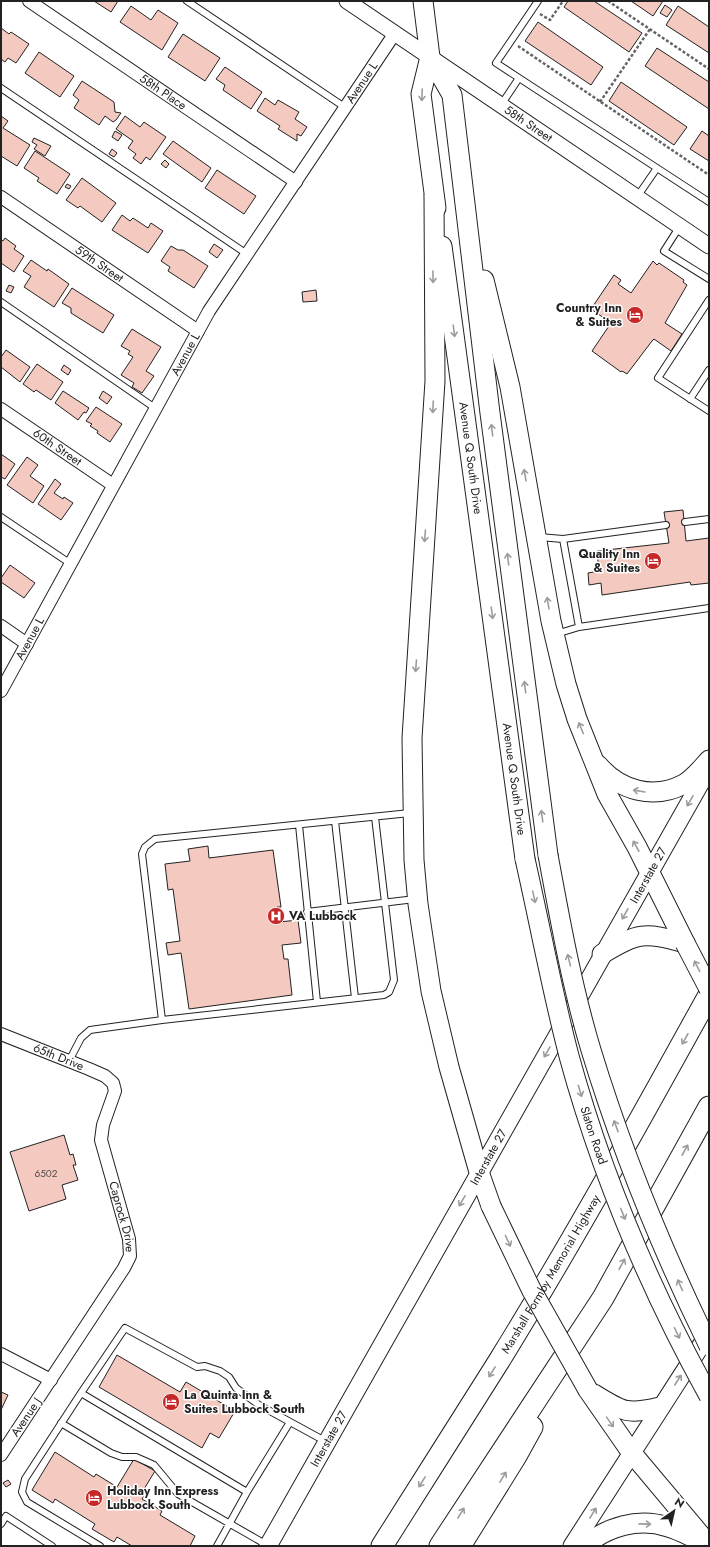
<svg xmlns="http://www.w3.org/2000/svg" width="710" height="1547" viewBox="0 0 710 1547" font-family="Jost,sans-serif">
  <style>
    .building { fill: #f3c9c0; stroke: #222 }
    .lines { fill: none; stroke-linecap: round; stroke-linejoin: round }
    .service-casing { stroke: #222; stroke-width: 8 }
    .minor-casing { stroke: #222; stroke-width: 14 }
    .tertiary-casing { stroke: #222; stroke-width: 17 }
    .secondary-casing { stroke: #222; stroke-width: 19 }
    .trunk-casing { stroke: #222; stroke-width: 21 }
    .motorway-casing { stroke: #222; stroke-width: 23 }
    .path { stroke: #646464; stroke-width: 2.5; stroke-dasharray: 3 2; stroke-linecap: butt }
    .service { stroke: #fff; stroke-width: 6 }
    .minor { stroke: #fff; stroke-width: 12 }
    .tertiary { stroke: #fff; stroke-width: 15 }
    .secondary { stroke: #fff; stroke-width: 17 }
    .trunk { stroke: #fff; stroke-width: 19 }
    .motorway { stroke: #fff; stroke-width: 21 }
    .trunk-bridge-casing { stroke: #222; stroke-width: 21; stroke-linecap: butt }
    .trunk-bridge { stroke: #fff; stroke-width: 19 }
    .oneway { stroke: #9c9c9c }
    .labels { text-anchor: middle; stroke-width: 3; stroke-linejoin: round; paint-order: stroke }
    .number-label { font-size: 10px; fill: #564c4a }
    .street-label { font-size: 12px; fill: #222; stroke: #fff }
    .poi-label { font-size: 12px; font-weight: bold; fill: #222; stroke: #fff; text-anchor: start }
  </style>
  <rect width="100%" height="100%" fill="#fff"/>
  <!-- building -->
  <path class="building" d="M94,1H118L111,12Z
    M568,1H594L642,33L629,52L564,7Z
    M631,1H663L653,16Z
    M665,5L672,10L667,17L660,13Z
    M131,6L151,20L158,10L178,23L162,50L120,22Z
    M678,6L709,27V53L666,25Z
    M538,22L603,67L591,85L525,41Z
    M1,28L9,34L11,32L29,44L16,63L8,58L5,62L1,59Z
    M183,34L220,58L205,81L168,57Z
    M657,48L709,82V109L645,66Z
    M39,52L74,76L60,97L25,73Z
    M225,67L262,92L251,109L223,90L225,85L216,79Z
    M82,81L114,102L115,112L121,113L116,120L113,122L105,116L99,125L74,108L79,100L73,95Z
    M621,82L687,127L674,145L609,101Z
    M265,98L275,105L278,100L299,112L295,119L307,127L301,136L297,134V141L278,129L280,126L257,111Z
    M1,116L8,121L3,128L30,145L17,166L1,156Z
    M125,116L140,127L144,122L166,137L150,160L146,157L141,164L133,158L136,154L128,148L133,141L116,129Z
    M115,131L122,135L118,141L112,137Z
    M702,131L709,136V161L690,149Z
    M34,138L51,146L45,156L34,149L37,145L32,142Z
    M173,141L211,168L202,182L163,154Z
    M112,149L117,153L114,157L109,154Z
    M35,151L70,174L57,194L37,181L39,178L24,168Z
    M165,160L169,164L166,168L161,164Z
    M217,170L256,196L244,214L205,188Z
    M82,178L116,203L102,222L80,206L78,208L66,200Z
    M67,184L71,186L69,189L65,187Z
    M122,215L130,221L133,218L148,228L151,223L163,231L148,253L112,230Z
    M5,238L16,246L14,249L24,256L14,272L1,263V240L3,241Z
    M214,244L223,250L217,258L209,252Z
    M171,246L178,250H183L208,266L194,288L168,271L170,267L161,261Z
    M31,260L47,271L48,269L69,284L54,307L24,287L31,276L23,271Z
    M653,261L657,265L659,263L684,280L683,282L687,285L665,323L682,334L671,351L654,339L652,341L627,374L622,371L621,372L592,351L611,323L591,309L614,275L621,280L618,284L631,293Z
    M9,285L14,287L11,293L6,291Z
    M72,288L114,315L103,333L71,313V308L62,303Z
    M316,290L317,301L303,302L302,292Z
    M132,329L161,347L146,371L154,376L142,393L132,387L134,383L121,375L133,357L128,354L130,351L121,346Z
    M6,350L30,367L20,382L1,367V357Z
    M37,364L63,382L51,400L36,390L34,392L23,384Z
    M64,365L71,370L68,375L61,370Z
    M63,391L89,408L86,413L84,412L78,420L55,403Z
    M103,391L112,397L107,404L99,398Z
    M96,407L122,424L110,442L97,433L98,431L90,426L92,424L86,421Z
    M1,454L15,464L5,479L1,477Z
    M27,457L38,465L30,476L44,486L33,503L7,485Z
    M55,479L61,484L54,493L63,499L64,497L73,503L61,520L38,504Z
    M683,510L686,541L709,538V583L691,585L690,582L602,595L601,583L589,585L588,573L599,571L597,551L669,543L664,512Z
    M10,565L35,583L24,598L1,582V578Z
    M208,846L209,858L273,850L281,907H277L279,922L298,920L301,943L282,945L284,959H288L292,995L189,1009L181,953L168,955L166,943L180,941L173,889L168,890L165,864L190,861L188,849Z
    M64,1135L70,1155L73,1154L76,1165H73L78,1180L62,1185L66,1199L29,1211L10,1152Z
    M117,1355L180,1392L186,1382L235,1411L219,1438L210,1433L202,1448L99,1387Z
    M1,1392L8,1395L1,1410Z
    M55,1452L94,1477L96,1474L117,1487L134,1459L155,1471L141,1494L144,1496L142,1499L162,1511L160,1515L195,1536L190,1546H132L117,1537L114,1542L92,1529L95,1524L55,1499L53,1503L32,1490Z
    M8,1480L11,1484L6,1487L3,1483Z"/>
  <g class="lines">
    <defs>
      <path id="service" d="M187,1L346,108
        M519,78L709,202
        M1,88L247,254
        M501,105L519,78L496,63L538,1
        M637,197L657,168
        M680,226L664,251L709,279
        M709,300L658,378L709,411
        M1,302L155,408
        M690,399L709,370
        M1,517L71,564
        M685,522L709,519
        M666,525L563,539L579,627L709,608
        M539,537L563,539
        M556,634L579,627
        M375,817L394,980L389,992L384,995L162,1020L142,854L145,847L155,839C240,831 325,822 410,813
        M335,821L355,998
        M299,825L317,1002
        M307,912L415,899
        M69,1061L81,1038L90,1030L162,1020
        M81,1393L25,1479L22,1492L27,1502L100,1546
        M290,1422L247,1492L81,1393L125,1328L197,1367L205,1366L220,1371L229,1377L236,1388L259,1405L325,1441
        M61,1423L111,1453L122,1457H136L154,1465L178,1494L267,1545
        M1,1524L6,1516L52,1546
        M217,1546L247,1492"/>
      <g id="minor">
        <path id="s1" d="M29,1L296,182"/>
        <path id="s2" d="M1,197L198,331"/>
        <path id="s3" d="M1,409L113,485"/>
        <path d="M1,626L27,644"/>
        <path id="s4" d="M1,691L209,311L395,33"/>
        <path id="s5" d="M1,1034L89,1069L105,1076L113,1083L115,1091L103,1125L101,1140L129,1239L130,1256L124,1268L1,1455"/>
        <path d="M1,1354L51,1380"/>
      </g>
      <g id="tertiary">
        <path id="s6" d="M347,1L709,246"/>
      </g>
      <g id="secondary">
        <path id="s7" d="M268,1546L709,768"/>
        <path d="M572,1546L709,1333"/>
      </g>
      <g id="trunk">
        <path d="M423,1L430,57L452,95L490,413L548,855"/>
        <path d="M430,57L421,94L436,208"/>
        <path d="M434,196L435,381L412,738L414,860L418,904L431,991L449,1067L479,1172L491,1206"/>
        <path id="s8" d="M442,246L525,859"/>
        <path d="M484,280L510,387L551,621L566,684L577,719L607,794L637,847L685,943"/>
        <path d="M598,765C620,791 654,800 684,784C694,778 701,769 709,760"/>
        <path d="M602,954C639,932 644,932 685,943"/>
        <path d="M588,1390L631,1452L709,1545"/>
        <path d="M594,1394C623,1412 627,1415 660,1407"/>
        <path d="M584,1546C607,1527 638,1517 668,1527C680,1530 693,1538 705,1543"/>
      </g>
      <g id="motorway">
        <path id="s9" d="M382,1546C421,1484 460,1423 499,1361C573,1241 641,1118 709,995"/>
        <path d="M440,1546L603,1298L709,1107"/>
        <path d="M460,1546L516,1456L532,1427"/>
      </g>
    </defs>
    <!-- service casing -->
    <use href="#service" class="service-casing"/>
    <!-- minor casing -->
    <use href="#minor" class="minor-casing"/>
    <!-- tertiary casing -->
    <use href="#tertiary" class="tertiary-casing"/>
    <!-- secondary casing -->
    <use href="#secondary" class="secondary-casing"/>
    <!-- trunk casing -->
    <use href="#trunk" class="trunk-casing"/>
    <!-- motorway casing -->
    <use href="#motorway" class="motorway-casing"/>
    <!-- path -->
    <path class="path" d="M608,1L709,69
      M540,14L550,20L563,1
      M518,46L709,175
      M600,102L650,29"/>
    <!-- service -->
    <use href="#service" class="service"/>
    <!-- minor -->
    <use href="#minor" class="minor"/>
    <!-- tertiary -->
    <use href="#tertiary" class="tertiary"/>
    <!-- secondary -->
    <use href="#secondary" class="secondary"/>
    <!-- trunk -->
    <use href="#trunk" class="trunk"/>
    <!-- motorway -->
    <use href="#motorway" class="motorway"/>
    <defs>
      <g id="trunk-bridge">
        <path d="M548,855C560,920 572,987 591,1050C622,1152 662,1250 709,1346"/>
        <path id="s10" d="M525,859C540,925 552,991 569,1056C601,1173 651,1291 709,1396"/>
        <path d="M685,943L709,989"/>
        <path d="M491,1206L531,1289L588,1390"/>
      </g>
    </defs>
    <!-- trunk-bridge casing -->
    <use href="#trunk-bridge" class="trunk-bridge-casing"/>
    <!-- trunk-bridge -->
    <use href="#trunk-bridge" class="trunk-bridge"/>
  </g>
  <!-- one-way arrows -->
  <defs><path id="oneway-shaft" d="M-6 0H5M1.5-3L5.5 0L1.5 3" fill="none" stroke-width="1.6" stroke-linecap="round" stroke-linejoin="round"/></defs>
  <g class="oneway">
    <use href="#oneway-shaft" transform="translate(422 95) rotate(92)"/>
    <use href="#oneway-shaft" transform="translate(433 277) rotate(89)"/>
    <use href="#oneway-shaft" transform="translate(454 331) rotate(83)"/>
    <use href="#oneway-shaft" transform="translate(433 407) rotate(93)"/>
    <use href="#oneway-shaft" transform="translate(492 430) rotate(-97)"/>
    <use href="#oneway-shaft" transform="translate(525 475) rotate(-100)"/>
    <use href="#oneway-shaft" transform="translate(425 536) rotate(94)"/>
    <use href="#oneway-shaft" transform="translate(508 559) rotate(-97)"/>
    <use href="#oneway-shaft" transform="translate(548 603) rotate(-100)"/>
    <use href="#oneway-shaft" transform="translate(492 613) rotate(82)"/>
    <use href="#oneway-shaft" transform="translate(416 666) rotate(94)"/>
    <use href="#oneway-shaft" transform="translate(525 687) rotate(-97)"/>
    <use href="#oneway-shaft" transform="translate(581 728) rotate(-112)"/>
    <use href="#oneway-shaft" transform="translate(639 791) rotate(-170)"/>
    <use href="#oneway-shaft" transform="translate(690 801) rotate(120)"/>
    <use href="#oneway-shaft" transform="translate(542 816) rotate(-98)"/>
    <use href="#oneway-shaft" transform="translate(636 846) rotate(-119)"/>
    <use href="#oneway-shaft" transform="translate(534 897) rotate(77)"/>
    <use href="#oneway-shaft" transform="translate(625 914) rotate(119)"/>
    <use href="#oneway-shaft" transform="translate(569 960) rotate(-104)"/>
    <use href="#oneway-shaft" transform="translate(697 966) rotate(-117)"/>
    <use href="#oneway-shaft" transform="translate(685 1039) rotate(119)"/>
    <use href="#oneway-shaft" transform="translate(547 1052) rotate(120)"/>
    <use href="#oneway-shaft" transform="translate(580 1091) rotate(73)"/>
    <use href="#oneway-shaft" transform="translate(616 1126) rotate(-110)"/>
    <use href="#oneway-shaft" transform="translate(685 1150) rotate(-61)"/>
    <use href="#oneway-shaft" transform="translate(462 1201) rotate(120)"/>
    <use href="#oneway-shaft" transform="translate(623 1214) rotate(68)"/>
    <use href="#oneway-shaft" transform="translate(508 1241) rotate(65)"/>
    <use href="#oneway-shaft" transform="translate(622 1264) rotate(-61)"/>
    <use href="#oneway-shaft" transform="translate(680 1285) rotate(-114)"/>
    <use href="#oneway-shaft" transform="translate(677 1333) rotate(64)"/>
    <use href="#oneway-shaft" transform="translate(492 1372) rotate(122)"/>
    <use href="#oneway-shaft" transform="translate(678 1380) rotate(-57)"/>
    <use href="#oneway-shaft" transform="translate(610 1422) rotate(55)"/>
    <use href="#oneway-shaft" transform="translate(503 1477) rotate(-58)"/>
    <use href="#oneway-shaft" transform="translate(422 1482) rotate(122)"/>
    <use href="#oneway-shaft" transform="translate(461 1513) rotate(-58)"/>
    <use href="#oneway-shaft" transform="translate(593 1513) rotate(-58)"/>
    <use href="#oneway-shaft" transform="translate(645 1524) rotate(1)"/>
  </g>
  <!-- icons -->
  <defs>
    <symbol id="hotel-disc" viewBox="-11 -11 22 22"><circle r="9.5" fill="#c62828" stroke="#fff"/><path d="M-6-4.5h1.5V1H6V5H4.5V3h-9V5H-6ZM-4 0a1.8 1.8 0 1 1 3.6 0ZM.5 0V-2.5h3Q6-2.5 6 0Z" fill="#fff"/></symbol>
    <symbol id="hospital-disc" viewBox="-11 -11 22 22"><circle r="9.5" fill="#c62828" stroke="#fff"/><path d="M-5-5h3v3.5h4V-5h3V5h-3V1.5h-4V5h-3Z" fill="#fff"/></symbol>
  </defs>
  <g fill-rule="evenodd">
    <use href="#hotel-disc" x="625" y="305" width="20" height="20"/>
    <use href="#hotel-disc" x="643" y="551" width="20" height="20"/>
    <use href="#hospital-disc" x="266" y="906" width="20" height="20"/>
    <use href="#hotel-disc" x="161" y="1392" width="20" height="20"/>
    <use href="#hotel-disc" x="84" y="1488" width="20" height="20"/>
  </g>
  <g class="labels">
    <!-- number labels -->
    <g class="number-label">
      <text x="46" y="1177">6502</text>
    </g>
    <!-- street labels -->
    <g class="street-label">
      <text dy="4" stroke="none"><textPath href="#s4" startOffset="708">Avenue L</textPath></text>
      <text dy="4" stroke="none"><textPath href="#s1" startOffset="162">58th Place</textPath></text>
      <text dy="4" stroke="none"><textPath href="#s6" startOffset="219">58th Street</textPath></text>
      <text dy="4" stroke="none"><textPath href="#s2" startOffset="119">59th Street</textPath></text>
      <text dy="4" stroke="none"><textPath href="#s4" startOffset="384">Avenue L</textPath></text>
      <text dy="4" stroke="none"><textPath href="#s3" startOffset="68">60th Street</textPath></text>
      <text dy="4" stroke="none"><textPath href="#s8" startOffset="214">Avenue Q South Drive</textPath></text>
      <text dy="4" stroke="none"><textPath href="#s4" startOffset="60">Avenue L</textPath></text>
      <text dy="4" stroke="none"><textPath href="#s8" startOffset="538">Avenue Q South Drive</textPath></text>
      <text dy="4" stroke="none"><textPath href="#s7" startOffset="771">Interstate 27</textPath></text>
      <text dy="4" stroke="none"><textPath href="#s5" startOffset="62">65th Drive</textPath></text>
      <text dy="4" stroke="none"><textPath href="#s10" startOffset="285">Slaton Road</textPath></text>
      <text dy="4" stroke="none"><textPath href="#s7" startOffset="447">Interstate 27</textPath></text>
      <text dy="4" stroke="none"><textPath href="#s5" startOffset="262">Caprock Drive</textPath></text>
      <text dy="4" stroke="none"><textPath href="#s9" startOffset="320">Marshall Formby Memorial Highway</textPath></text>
      <text transform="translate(26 1417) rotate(-56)" y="4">Avenue J</text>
      <text dy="4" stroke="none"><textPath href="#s7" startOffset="123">Interstate 27</textPath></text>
    </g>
    <!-- poi labels -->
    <g class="poi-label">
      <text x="622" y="312" text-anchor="end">Country Inn<tspan x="622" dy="14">&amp; Suites</tspan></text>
      <text x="640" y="558" text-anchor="end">Quality Inn<tspan x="640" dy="14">&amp; Suites</tspan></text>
      <text x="289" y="920">VA Lubbock</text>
      <text x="184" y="1399">La Quinta Inn &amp;<tspan x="184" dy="14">Suites Lubbock South</tspan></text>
      <text x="107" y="1495">Holiday Inn Express<tspan x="107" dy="14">Lubbock South</tspan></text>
    </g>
  </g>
  <!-- border -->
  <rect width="710" height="1547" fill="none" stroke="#222222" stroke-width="4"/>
  <!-- north arrow -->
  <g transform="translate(674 1511) rotate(34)" stroke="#ffffff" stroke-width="3" paint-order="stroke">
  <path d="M0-3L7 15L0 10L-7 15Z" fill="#222222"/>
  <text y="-6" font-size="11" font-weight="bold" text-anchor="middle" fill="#222222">N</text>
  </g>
</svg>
